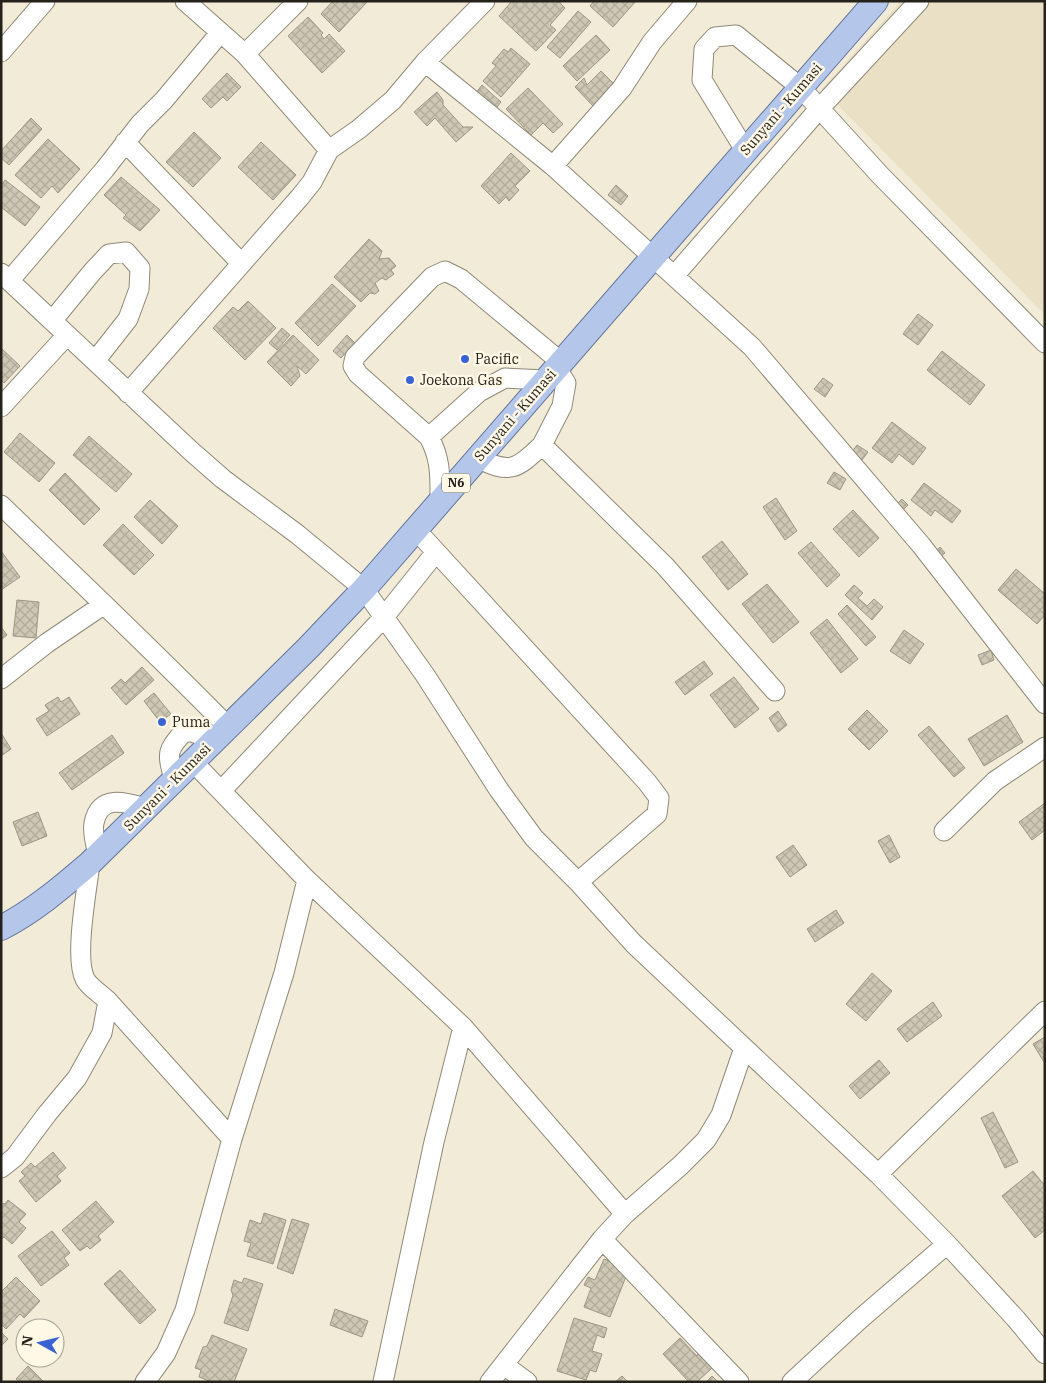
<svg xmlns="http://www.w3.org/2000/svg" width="1046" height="1383" viewBox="0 0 1046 1383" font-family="'IBM Plex Serif',serif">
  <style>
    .built { fill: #e9e0c6 }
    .building { fill: url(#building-cross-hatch); stroke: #9c9684 }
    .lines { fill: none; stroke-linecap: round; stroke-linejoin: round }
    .minor-casing { stroke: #8f8978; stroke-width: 21 }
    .major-casing { stroke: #627499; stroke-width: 26 }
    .minor { stroke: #fff; stroke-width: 19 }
    .major { stroke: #b5c6eb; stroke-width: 24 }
    .poi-dot { fill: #3962d2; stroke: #fff8e6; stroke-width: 2 }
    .labels { text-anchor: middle; stroke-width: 5; stroke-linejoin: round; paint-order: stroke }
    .shield { fill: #fff8e6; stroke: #666258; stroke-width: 1 }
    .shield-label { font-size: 12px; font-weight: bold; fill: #24221b }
    .street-label { font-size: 14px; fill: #24221b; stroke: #fff8e6 }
    .poi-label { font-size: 14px; fill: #24221b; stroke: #fff8e6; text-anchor: start }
  </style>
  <defs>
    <pattern id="building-cross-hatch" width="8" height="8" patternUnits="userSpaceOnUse" patternTransform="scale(1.25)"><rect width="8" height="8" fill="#cdc7b4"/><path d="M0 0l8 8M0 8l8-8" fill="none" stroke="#b0ab9a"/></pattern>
  </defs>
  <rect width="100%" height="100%" fill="#f2ebd8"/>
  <!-- built -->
  <path class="built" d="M901,1H1045V315L822,89Z"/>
  <!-- building -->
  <path class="building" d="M333,1H368L339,32L321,14Z
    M512,1H558L565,8L550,25L556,30L536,51L499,16Z
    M594,1H636L613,27L590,6Z
    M578,11L591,22L560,58L547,47Z
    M308,17L323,33L321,35L324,39L329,34L345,51L322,73L288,36Z
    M596,35L610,50L577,81L563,66Z
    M511,48L530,64L501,97L483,81L496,66L492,63L504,49L508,52Z
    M601,71L615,85L594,107L575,87L584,78L587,85Z
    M227,73L241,87L227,101L223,97L211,108L202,99Z
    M482,85L501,102L494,111L475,94Z
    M528,88L563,124L553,133L543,123L531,135L506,109Z
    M437,92L443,100V105L463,127H473L456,142L435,118L427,126L414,112Z
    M31,118L42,129L9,165L1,158V151Z
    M194,132L221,158L193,187L166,162Z
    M48,139L80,169L58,193L52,186L41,198L15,175Z
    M261,142L296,175L273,200L238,167Z
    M511,153L530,171L515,186L519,190L509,201L506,197L499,204L481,186Z
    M121,177L160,210L140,231L123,218L126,215L104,195Z
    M5,180L40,207L25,226L1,207V186Z
    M616,185L628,196L621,205L608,195Z
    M369,239L382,251L379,259L389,258L396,266L391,270L394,274L386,280L382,278L375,283L379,291L375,294L370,293L361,302L334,277Z
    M332,284L356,306L318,346L295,323Z
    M248,301L276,328L245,360L213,328L233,307L238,311Z
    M918,314L933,325L918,345L903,334Z
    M282,328L290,335L277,350L269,343Z
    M293,335L319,360L306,374L297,366L300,376L291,386L267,362Z
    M347,335L355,343L341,358L333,351Z
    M1,348L20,366L4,383L1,380Z
    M942,351L985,385L970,405L927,370Z
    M823,378L833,385L825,397L814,389Z
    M892,422L926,448L913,465L899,454L892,463L872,448Z
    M20,433L55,463L39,482L4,452Z
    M89,436L132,474L116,492L73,455Z
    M857,445L868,452L862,460L852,452Z
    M834,472L846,479L840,490L827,483Z
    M65,473L100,509L84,525L49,490Z
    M924,483L961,511L952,523L935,510L931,516L911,500Z
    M776,498L797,531L785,540L763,507Z
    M902,499L908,505L901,512L895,506Z
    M150,500L178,526L162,544L134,517Z
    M853,510L879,538L859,557L833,529Z
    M123,524L154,555L134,575L103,545Z
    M722,541L748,574L728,590L702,557Z
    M811,542L840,575L827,587L798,553Z
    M940,547L945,553L940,557L935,552Z
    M1,551L20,577L1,590Z
    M1016,569L1045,594V615L1037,624L998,590Z
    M767,584L799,622L773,643L742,604Z
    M854,585L863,593L858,598L867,606L874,599L883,607L872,620L845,595Z
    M17,600L39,602L36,638L13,636Z
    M847,605L876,637L866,646L838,614Z
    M827,619L858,659L841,673L810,633Z
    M1,627L7,635L1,640Z
    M904,630L924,644L910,664L890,651Z
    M991,650L994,660L982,665L978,655Z
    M704,661L713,674L685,695L675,682Z
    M142,667L154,680L126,705L111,688L121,679L125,683Z
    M734,677L759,709L735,728L710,695Z
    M154,693L171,714L160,722L144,701Z
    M58,697L61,702L69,697L80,714L47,736L36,719L49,711L45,705Z
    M867,710L888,731L869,750L848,729Z
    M778,711L787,725L778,732L769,718Z
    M1007,715L1023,742L984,766L968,739Z
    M929,726L965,768L954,777L918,735Z
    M1,733L11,749L1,756Z
    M112,735L124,753L72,790L59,773Z
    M1045,803V830L1032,840L1019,822Z
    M38,812L47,836L22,846L13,822Z
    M889,835L900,857L890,863L878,841Z
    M793,845L807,865L790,877L776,857Z
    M836,910L844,923L815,942L807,929Z
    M872,973L892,991L866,1021L846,1004Z
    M933,1002L942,1016L907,1042L897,1029Z
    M1045,1037V1062H1044L1033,1044Z
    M879,1060L890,1073L860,1099L849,1086Z
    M993,1112L1018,1162L1005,1168L981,1118Z
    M53,1152L66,1168L57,1176L61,1181L36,1202L19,1181L25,1176L21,1172L31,1163L35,1167Z
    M1033,1171L1045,1186V1230L1035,1238L1002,1196Z
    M8,1200L26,1214L19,1222L26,1228L12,1244L4,1237L1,1240V1203L5,1204Z
    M96,1201L114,1222L98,1236L101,1240L90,1249L87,1246L80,1251L62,1230Z
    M264,1213L286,1220L273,1264L247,1256L251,1243L244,1241L250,1220L261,1224Z
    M292,1219L309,1224L293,1274L277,1268Z
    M52,1231L70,1253L64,1258L69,1265L41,1286L18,1256Z
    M604,1259L629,1269L610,1317L584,1307L591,1288L584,1285L588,1277L595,1280Z
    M120,1270L156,1310L140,1324L104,1284Z
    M16,1277L40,1301L24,1318L20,1314L6,1329L1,1324V1292Z
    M244,1278L263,1284L248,1331L224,1323L233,1295L231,1290L234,1280L242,1283Z
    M335,1309L368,1321L362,1337L330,1325Z
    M574,1318L607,1328L604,1338L597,1335L592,1351L602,1354L596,1372L590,1370L586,1380L557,1371Z
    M1,1332L8,1339L1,1346Z
    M212,1335L247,1349L234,1382H212L199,1377L201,1370L195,1368L203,1347L207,1346Z
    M680,1338L697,1356L699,1352L713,1367L697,1382H689L663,1354Z
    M28,1366L44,1382H19L16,1379Z
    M622,1376L628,1382H615Z
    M712,1376L718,1382H706Z"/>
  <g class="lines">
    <defs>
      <path id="minor" d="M185,1L245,54L329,150
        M1,52L45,1
        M245,54L298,1
        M425,62L553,166L752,347L921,545L1045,704
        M125,142L241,263
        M745,150L702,80L704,49L715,37L736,35L800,87L880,175L1045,343
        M553,166L622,88L652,42L687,1
        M1,273L191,451L223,479L297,534L364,589L425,675L499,790L534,838L578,882L634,944L878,1174L947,1244L1016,1319L1045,1354
        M674,276L819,109L919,1
        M10,280L105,169L140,124L164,100L220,33
        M52,321L93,271L109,254L126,252L140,268L139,289L128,319L95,361
        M128,393L300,197L312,182L329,150L359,129L393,100L425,62L485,1
        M1,407L67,335
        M429,437L358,374L353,366L355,357L432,277L445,271L461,279L561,362
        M542,445L562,406L566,383L556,367
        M477,458C510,474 516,470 542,445L665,566L775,691
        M440,501C440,476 441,459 429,437L479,392L505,378L546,380
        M1,505C77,579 154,651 228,727
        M416,530L647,782L659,798L657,814L578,882
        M1,679L47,643L103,605
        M193,762L307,880L463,1027L625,1214
        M174,780C168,755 165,751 184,732H192L215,740
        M221,791L384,617L436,552
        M944,831L995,781L1045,747
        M98,855C96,846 92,832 94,823C100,794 125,802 145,808
        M90,863C87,890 74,957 85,979C89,987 101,994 108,1001L232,1139
        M1,1168L15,1157L47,1114L77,1078L102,1033L108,1001
        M878,1174L1045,1011
        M602,1239L739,1382
        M504,1365L527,1382
        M145,1382L166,1353L185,1310L232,1139L284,973L307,880
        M383,1382L434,1142L463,1027
        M490,1382L602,1239L625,1214L681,1165L706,1140L721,1115L744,1048
        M792,1382L859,1320L947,1244"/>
      <path id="major" d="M1,928C34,911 62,887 90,863L308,648L364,589L876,1"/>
    </defs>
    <!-- minor casing -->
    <use href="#minor" class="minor-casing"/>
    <!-- major casing -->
    <use href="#major" class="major-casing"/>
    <!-- minor -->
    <use href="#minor" class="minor"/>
    <!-- major -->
    <use href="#major" class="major"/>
  </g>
  <!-- markers -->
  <g class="poi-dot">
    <circle cx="465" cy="359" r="5"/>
    <circle cx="410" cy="380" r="5"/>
    <circle cx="162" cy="722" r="5"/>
  </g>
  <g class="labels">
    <!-- shield labels -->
    <rect class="shield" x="442" y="473.5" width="28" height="19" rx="4"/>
    <g class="shield-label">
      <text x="456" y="487">N6</text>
    </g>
    <!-- street labels -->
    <g class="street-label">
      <text transform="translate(781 109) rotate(-49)" y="5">Sunyani - Kumasi</text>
      <text transform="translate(515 415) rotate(-49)" y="5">Sunyani - Kumasi</text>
      <text transform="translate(167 787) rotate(-45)" y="5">Sunyani - Kumasi</text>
    </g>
    <!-- poi labels -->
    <g class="poi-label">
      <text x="475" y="364">Pacific</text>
      <text x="420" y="385">Joekona Gas</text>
      <text x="172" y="727">Puma</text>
    </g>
  </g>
  <!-- border -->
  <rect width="1046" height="1383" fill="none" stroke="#24221b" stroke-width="5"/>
  <!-- north arrow -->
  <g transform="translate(40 1343) rotate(278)"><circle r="24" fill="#fff8e6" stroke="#a7a295"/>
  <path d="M0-4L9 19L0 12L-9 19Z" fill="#3962d2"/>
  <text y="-8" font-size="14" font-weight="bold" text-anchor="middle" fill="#24221b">N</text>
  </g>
</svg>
